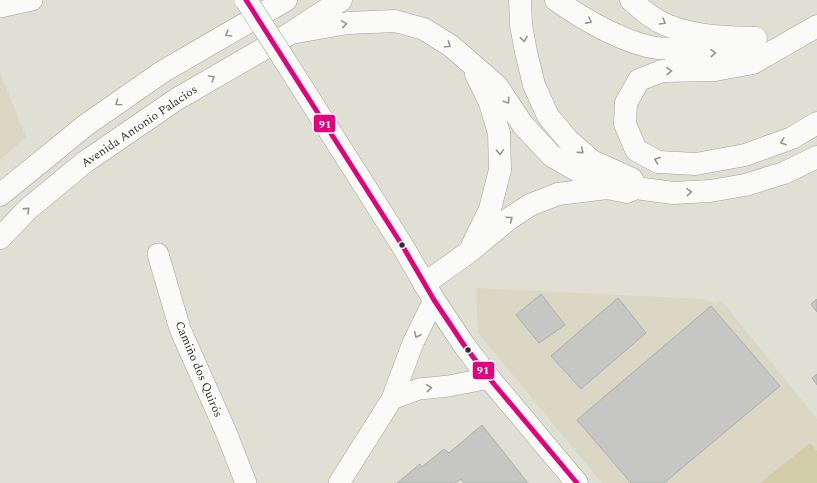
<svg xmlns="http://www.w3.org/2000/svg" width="817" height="483" viewBox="0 0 817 483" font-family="Spectral,serif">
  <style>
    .built { fill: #dad8c4 }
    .green { fill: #d2cda6 }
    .building { fill: #c6c7c5; stroke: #adafad }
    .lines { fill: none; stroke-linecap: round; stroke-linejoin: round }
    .minor-casing { stroke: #a2a199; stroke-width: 22 }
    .tertiary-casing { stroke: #a2a199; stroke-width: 23 }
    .primary-casing { stroke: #a2a199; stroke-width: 23 }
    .minor { stroke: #fafaf9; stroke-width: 21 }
    .tertiary { stroke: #fafaf9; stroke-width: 22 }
    .primary { stroke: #fafaf9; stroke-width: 22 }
    .tertiary-bridge-casing { stroke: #a2a199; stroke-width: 23; stroke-linecap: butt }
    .tertiary-bridge { stroke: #fafaf9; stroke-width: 22 }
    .bus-1-casing { stroke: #fff; stroke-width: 8 }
    .bus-1 { stroke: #e5007d; stroke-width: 5 }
    .oneway { stroke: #969591 }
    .bus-dot { fill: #313029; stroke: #fff; stroke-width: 1.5 }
    .labels { text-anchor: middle; stroke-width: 3.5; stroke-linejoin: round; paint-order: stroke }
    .street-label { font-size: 12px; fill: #313029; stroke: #fff }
    .line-badge { stroke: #fff; stroke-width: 1.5 }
    .badge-label { font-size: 11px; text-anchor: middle; font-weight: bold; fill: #fff }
  </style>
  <rect width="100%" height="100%" fill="#e0dfd4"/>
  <!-- built -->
  <path class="built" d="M0,72L26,137L0,160Z
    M476,288L703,299L716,303L721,300L817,419V483H602L478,333Z"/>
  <!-- green -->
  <path class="green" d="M810,443L817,451V483H760Z"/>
  <!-- building -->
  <path class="building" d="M541,294L565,325L539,343L516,315Z
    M618,298L646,333L581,389L551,356Z
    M817,299V312L811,304Z
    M711,306L780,386L664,483H631L577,420Z
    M817,374V385L812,378Z
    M482,425L528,483H464L461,479L455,483H397L420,464L422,467L444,449L449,453Z"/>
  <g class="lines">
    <defs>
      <path id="minor" d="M0,7L32,0
        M158,254L180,329L226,432L246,483
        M392,399L419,389L449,386L489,378
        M339,483L392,399L413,343L434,300"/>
      <path id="tertiary" d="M289,67L402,245L434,300L464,345L489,378L577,483"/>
      <path id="primary" d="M520,0L521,25L526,52L534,85L548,116L568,140L592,161L632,179L636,188
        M556,0C583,19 612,36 643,45C651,48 660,48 668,49C698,53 726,55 756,48
        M631,0C642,10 655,21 669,26C697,37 727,37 756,38
        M817,26L753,63L715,70L662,71L639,80L626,103L625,124L636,150L658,162L696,164L745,155L792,138L817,123
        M291,33L348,23L395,21L424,29L451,46L497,86L523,125L552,156L607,188L627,192L636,188L673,193L710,191L745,185L784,173L817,157
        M0,195L86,125L162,72L286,0
        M0,238L28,209L85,162L177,99L291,33L341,0
        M472,246L490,209L500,170L499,133L490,103L476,74
        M424,284L469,252L510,218L530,205L558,194L607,188"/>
    </defs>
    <!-- minor casing -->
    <use href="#minor" class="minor-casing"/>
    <!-- tertiary casing -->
    <use href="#tertiary" class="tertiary-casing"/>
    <!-- primary casing -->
    <use href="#primary" class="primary-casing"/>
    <!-- minor -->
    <use href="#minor" class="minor"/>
    <!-- tertiary -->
    <use href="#tertiary" class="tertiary"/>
    <!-- primary -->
    <use href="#primary" class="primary"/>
    <defs>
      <path id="tertiary-bridge" d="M246,0L289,67"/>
    </defs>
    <!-- tertiary-bridge casing -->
    <use href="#tertiary-bridge" class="tertiary-bridge-casing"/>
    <!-- tertiary-bridge -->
    <use href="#tertiary-bridge" class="tertiary-bridge"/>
    <defs>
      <path id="bus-1" d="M246,0L402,245L434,300L464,345L489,378L577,483"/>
    </defs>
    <!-- bus-1 casing -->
    <use href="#bus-1" class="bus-1-casing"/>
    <!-- bus-1 -->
    <use href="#bus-1" class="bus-1"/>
  </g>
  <!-- one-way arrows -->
  <defs><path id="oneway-chevron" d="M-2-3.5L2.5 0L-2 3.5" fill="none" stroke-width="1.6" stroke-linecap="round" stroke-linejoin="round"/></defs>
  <g class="oneway">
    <use href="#oneway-chevron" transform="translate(589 21) rotate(29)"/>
    <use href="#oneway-chevron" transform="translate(663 22) rotate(31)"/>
    <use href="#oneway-chevron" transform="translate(344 24) rotate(-9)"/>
    <use href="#oneway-chevron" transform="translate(228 34) rotate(150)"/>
    <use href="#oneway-chevron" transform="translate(524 39) rotate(81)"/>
    <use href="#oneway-chevron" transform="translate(448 45) rotate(35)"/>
    <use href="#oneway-chevron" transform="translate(713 53) rotate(-3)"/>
    <use href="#oneway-chevron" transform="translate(669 71) rotate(-2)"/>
    <use href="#oneway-chevron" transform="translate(212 78) rotate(-30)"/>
    <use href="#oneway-chevron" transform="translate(507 101) rotate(56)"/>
    <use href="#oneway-chevron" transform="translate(118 103) rotate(145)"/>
    <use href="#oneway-chevron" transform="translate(783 142) rotate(161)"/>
    <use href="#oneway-chevron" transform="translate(581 151) rotate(41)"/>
    <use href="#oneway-chevron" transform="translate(500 152) rotate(88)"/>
    <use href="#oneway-chevron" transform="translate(657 160) rotate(-160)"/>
    <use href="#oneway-chevron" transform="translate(689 192) rotate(-4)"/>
    <use href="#oneway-chevron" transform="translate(27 210) rotate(-44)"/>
    <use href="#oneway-chevron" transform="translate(510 219) rotate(-37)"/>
    <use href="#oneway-chevron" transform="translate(417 335) rotate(116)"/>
    <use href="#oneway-chevron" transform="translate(429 388) rotate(-5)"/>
  </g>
  <!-- markers -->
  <g class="bus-dot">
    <circle cx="402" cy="245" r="3.5"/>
    <circle cx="468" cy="350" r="3.5"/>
  </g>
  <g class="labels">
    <!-- street labels -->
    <g class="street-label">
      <text transform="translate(139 126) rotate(-34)" y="4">Avenida Antonio Palacios</text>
      <text transform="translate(199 369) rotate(67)" y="4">Camiño dos Quirós</text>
    </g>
  </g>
  <g class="line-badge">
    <rect x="313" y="114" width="23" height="19" rx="4" fill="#e5007d"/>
    <rect x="472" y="361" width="23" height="19" rx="4" fill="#e5007d"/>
  </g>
  <g class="badge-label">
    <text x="325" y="128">91</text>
    <text x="483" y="374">91</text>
  </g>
</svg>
